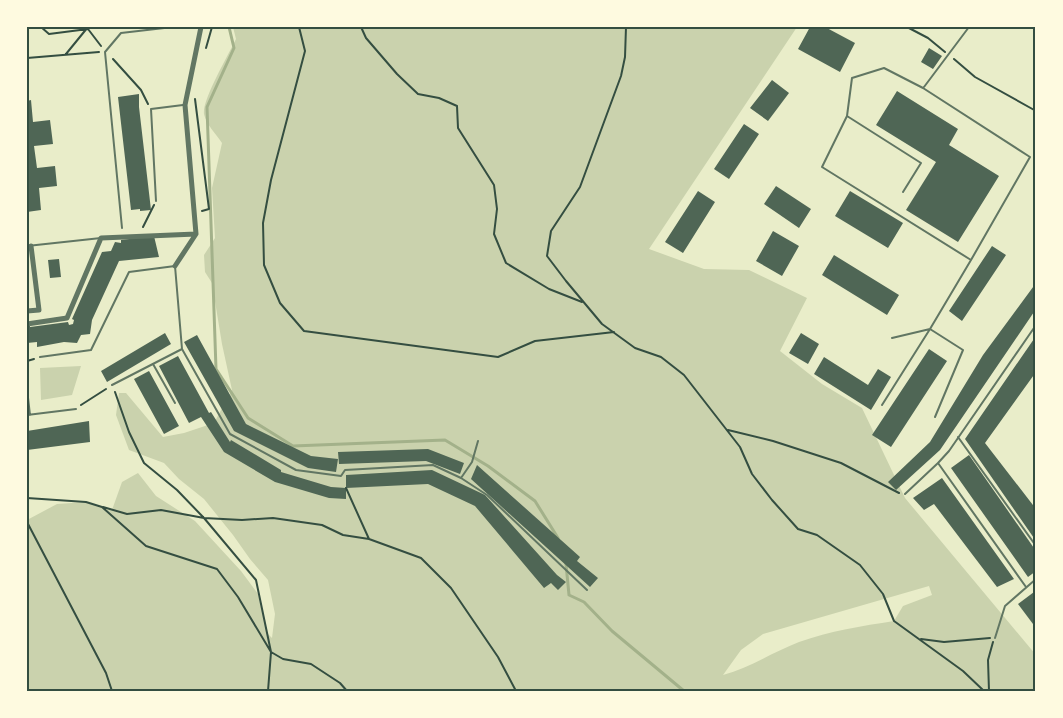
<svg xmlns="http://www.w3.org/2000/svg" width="1063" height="718" viewBox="0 0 1063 718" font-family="Helvetica,sans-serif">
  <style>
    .green { fill: #cad2ad; fill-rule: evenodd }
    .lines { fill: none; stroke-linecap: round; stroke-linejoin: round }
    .stream { stroke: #a3b18a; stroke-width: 3 }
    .building { fill: #4f6655 }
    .path { stroke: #344e41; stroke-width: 2 }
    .service { stroke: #617663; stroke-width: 2 }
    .minor { stroke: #617663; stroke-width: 5 }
    .neatline { fill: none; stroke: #344e41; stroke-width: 2 }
  </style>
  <rect width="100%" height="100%" fill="#e9edc9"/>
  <!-- green -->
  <path class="green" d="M233,27H797L649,249L704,269L749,270L807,298L780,351L822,384L862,408L905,498L1036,655V691H27V520L57,504L86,502L112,510L122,482L138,473L156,496L195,521L241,571L258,594L267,633L272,638L275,614L268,580L250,559L233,535L204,499L179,479L164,463L129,450L116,415L119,393H126L163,437L184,433L214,423L232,390L222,344L212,283L205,272L204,255L215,238L212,188L222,143C216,134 206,124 204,114C202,100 229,54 236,39ZM929,586L932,595L903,606L894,621C862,626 830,631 799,642C773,652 749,668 723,675L741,650L763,634Z
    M81,366L72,395L41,400L40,368Z"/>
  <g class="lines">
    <!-- stream -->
    <path class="stream" d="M229,27L234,48L207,107L216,369L248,418L293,446L445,440L488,466L535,501L558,538
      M566,564L569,595L584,602L612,631L684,691"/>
  </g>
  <!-- building -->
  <path class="building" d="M810,27H825L855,43L840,72L798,49Z
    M929,48L942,56L933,69L921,62Z
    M772,80L789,93L768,121L750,108Z
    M897,91L958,129L949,145L999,176L958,242L906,210L936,162L876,125Z
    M139,94V107L151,210L140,211V209L131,210L118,97Z
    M31,100L33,122L50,120L53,144L34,146L37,168L55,166L57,186L39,188L41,210L27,212V101Z
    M744,124L759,134L729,179L714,169Z
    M776,186L811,209L799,228L764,204Z
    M698,191L715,202L683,253L665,242Z
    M850,191L903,223L888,248L835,216Z
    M773,231L799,246L782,276L756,261Z
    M154,236L159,257L119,261L92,320L90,334L81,335L77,343L64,342L37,347V342L27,343V322H30V327L68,322L69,325L73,324L74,320L72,319L102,252L111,251L115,242L121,243V240Z
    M992,246L1006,255L962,321L949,311Z
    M834,255L899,295L887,315L822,275Z
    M59,259L61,277L50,278L48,260Z
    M1036,283V309L940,450L896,490L888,482L930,442L983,355Z
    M165,333L171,344L107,382L101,371Z
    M801,333L819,344L808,364L789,353Z
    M197,335L246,424L311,456L338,459L336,472L308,468L234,431L184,342Z
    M1036,336V372L985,443L1036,509V541L965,439Z
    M929,349L947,361L891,447L872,435Z
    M178,356L209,413L211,412L230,442L231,440L281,470V472L331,487L346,488V499L329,498L275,482L224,452L201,417L189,423L159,366Z
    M824,357L868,385L878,369L891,377L871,410L814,374Z
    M149,371L179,426L164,434L134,379Z
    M89,421L90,442L27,450V431Z
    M428,449L464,463L460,474L426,461L339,464L338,452Z
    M969,455L1036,551V571L1028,577L951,468Z
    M477,465L580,557L577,561L598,578L590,587L471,479Z
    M432,470L485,495L557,575L566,582L558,590L551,583L544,588L475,506L428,484L346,488V475Z
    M942,478L1014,579L997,587L934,504L924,510L913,498Z
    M1034,592L1036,595V628L1018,604Z"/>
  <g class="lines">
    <!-- path -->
    <path class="path" d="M41,27L49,34L88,29L101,46
      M299,27L305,51L271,180L263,223L264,265L280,303L304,331L498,357L535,341L614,332
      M361,27L366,38L397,74L418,94L439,98L457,106L458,128L494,185L497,209L494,234L506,263L549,289L582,302
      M626,27L625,57L621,76L580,187L551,231L547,256L566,281L602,324L635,348L661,357L684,375L740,447L752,474L772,500L798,529L817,535L860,565L883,594L894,621L963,671L984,691
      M907,27L928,38L945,52
      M27,28L32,27
      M206,48L212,27
      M66,54L88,27
      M27,58L99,52
      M113,59L141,90L148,104
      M954,59L975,77L1036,111
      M195,99L209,209L202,211
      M143,227L154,205
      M27,361L34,359
      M115,392L129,432L144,463L177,490L204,518L256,580L271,652L283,659L311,664L340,683L347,691
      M81,405L106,389
      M728,430L773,441L841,463L899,493
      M346,488L369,539L421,558L451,588L498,657L516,691
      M27,498L86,502L102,507L146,546L217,569L238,597L271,652L268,691
      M103,507L127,514L161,510L204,518L242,520L273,518L322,525L343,535L369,539
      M27,522L106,673L112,691
      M921,639L944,642L990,638
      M989,691L988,660L993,642"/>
    <!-- service -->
    <path class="service" d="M884,68L923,88L1030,157L971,260L822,167L847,116L852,78Z
      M924,87L969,27
      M847,116L921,163L903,192
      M156,201L151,109L183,105
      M122,228L105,52L121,33L173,27
      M27,246L101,238
      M182,349L230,434L296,470L341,476L345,470L433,465L461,478L487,495L587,590
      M40,357L91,350L129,272L175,266L182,349L112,385
      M153,364L175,403
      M27,389L30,415
      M882,405L930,329L892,338
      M27,415L76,409
      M935,417L963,350L930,329L971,260
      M958,437L1036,546
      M461,478L472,462L478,441
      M905,494L938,463
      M1026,587L938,463L949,451L1036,325
      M995,638L1005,606L1036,579"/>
    <!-- minor -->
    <path class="minor" d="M175,266L196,234L185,105L201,27
      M27,311L39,310L31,246
      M27,324L67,318L101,238L196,234"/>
  </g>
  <!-- border -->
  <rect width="1063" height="718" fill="none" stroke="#fefae0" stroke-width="57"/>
  <rect x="28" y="28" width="1006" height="662" class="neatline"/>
</svg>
